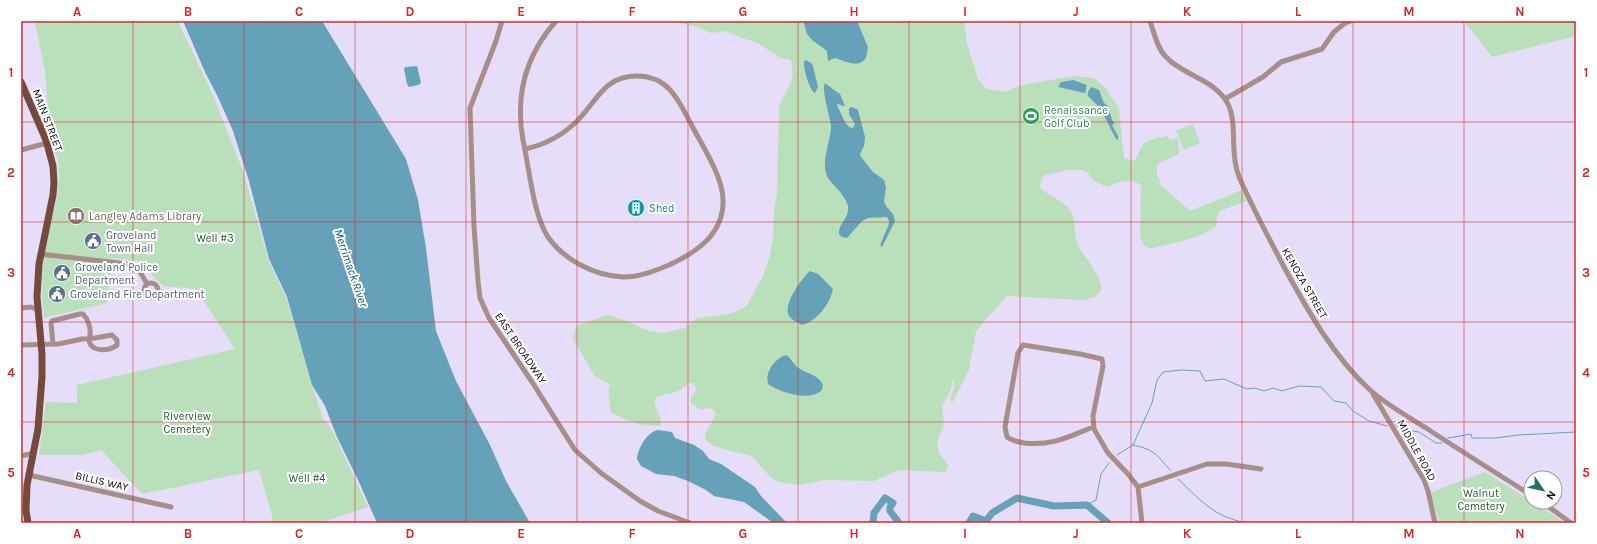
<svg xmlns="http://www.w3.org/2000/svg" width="1597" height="544" viewBox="0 0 1597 544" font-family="Karla,sans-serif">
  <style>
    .green { fill: #bae0bb }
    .water { fill: #65a1b9 }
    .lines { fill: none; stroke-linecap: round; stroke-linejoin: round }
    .stream { stroke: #65a1b9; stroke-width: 1 }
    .river { stroke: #65a1b9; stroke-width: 7 }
    .minor { stroke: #a78e88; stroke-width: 5 }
    .major { stroke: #744a3f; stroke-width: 7 }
    .grid { fill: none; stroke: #d62828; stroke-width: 1; stroke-opacity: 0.55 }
    .labels { text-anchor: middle; stroke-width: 4; stroke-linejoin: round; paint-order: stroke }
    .leisure-label { font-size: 11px; fill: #27864d; stroke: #fff; text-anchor: start }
    .street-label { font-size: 11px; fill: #0f0b14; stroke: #fff }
    .culture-label { font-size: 11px; fill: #0d838f; stroke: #fff; text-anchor: start }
    .education-label { font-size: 11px; fill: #785e54; stroke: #fff; text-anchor: start }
    .service-label { font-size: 11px; fill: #4e5e75; stroke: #fff; text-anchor: start }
    .park-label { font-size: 11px; fill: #1f5a27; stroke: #fff }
    .water-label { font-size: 12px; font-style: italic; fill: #055972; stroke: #fff }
    .neatline { fill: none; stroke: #d62828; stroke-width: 1.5 }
    .grid-label { font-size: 13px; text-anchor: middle; font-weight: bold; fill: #d62828 }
  </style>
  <rect width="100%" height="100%" fill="#e6ddf9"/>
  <!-- green -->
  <path class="green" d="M57,21H178L214,98L243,171L269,262L286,297L312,385L323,419L329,425L336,438L368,507L319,523H274L259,470L142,494L101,450L83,455H39L46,402L77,403V385L235,349L196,289L163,286L138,261L112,258L107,303L44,318C41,292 41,265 47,239C52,214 63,188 58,161C55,148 49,136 43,124L49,121L45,71L35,23Z
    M665,21H964L967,43L978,79L986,89L1006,92L1019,86L1050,80L1075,76L1094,78L1106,88L1119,109L1124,158L1135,161C1145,139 1144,141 1168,136L1170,140L1178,138L1179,154L1157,164V176L1160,180L1161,185L1190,211L1242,190L1247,201L1220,211L1217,217L1216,226C1199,240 1171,243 1150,249L1144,245L1140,237L1141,186C1132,176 1117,183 1107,187L1094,181L1088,173L1081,170H1067L1045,175L1041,180L1040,187C1049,197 1061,199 1069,209C1077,219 1073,234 1078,244C1082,256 1104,278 1101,290C1099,297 1090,298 1084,300L1007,296L976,331L969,370L952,403L950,399L955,386L953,379L951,390L942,406L944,425L938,439L937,446L939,453L949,466L945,472L899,470L874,481L824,480L799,485L779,482L770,477L754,458L748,455L730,451L712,445L706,440L705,434L716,415L714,410L709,408L701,410L691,403V398L696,391V387L693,383H689C685,386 680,390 676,392C669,395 651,393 655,405C657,413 663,419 660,426C641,426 627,422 611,412L608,391L610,385L594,375L573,339L576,328L579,325L608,315L630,322L645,330L663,333L685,328L697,318L729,314L742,309L747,305L763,276L769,258L773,240L774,209L777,194L779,106L791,82L793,73L791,60L780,58L758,43L739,37L726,31L712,33L694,26Z
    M1464,21H1576V36L1492,57Z
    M1193,124L1200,143L1184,150L1176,131Z
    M1485,472L1531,501V502H1533L1565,523H1439L1431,495L1434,491Z"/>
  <!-- water -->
  <path class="water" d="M183,21H322L406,159L418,200L426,248L436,331L456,381L490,445L506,481L530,523H377L359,482L337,437L325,406L312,385L287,297L269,259L249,181L233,131L217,95L205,72Z
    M803,21H857L868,47L866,58C858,69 845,61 835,58L828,61L827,51L812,40L807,34Z
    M806,60L811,63L813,66L818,87L815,93C810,91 803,68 804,62Z
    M417,66L421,83L418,85L409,87L407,84L404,69L405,67Z
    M1073,80L1087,85L1085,93L1058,87L1061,82Z
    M825,83L834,90L840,94L845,106H843L838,104L837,105L845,122L849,127L853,128L855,124L849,114V108L852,107L858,110L865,137L864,146L860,154L861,157L873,172L884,180L886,188L884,201L886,206L893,214L895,221L882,247L880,245L889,224V221L887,217L868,218L862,221L847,238L842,237L839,234C838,224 850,217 848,206C844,191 828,183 826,173C822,160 830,142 831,128C831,117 821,93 825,83Z
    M1091,87L1099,90L1104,103L1108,106L1112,120L1115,123L1112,125L1118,136V140L1116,139L1100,108L1088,96V92Z
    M810,271L818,274L833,289C830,304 817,321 802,325C797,322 789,319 788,313C785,302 802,278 810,271Z
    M786,355C791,358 793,363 797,367C806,374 818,374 823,385L822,390C809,402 783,393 769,385C763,374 775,358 786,355Z
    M658,430L672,432L675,438L694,445L703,451L709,459L721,464L755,487L761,496L787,523L772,522L744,502L714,496L706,490L688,481L674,476L656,474L641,466L637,459C638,448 647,432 658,430Z"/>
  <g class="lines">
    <!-- stream -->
    <path class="stream" d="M1395,425L1404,430L1419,432L1436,443H1442
      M1448,438L1471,434L1472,438H1496L1518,435L1576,432
      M1133,445C1156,450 1156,455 1171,471
      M1117,455L1133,445L1152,403L1157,380L1163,372L1181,370L1200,371L1205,381L1224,379L1247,389L1255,388L1264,391L1273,388L1282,391L1299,386L1321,387L1334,401L1346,403L1353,411L1369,421L1387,426
      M1178,479C1192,492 1206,508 1224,516C1231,519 1238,521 1245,523
      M1087,505L1096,500L1101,474L1109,463"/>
    <!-- river -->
    <path class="river" d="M873,523L874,513L885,498L893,503L890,507V511L899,523
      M969,523L973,516L986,521L992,513L1017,498L1054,506L1087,505L1108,523"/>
    <!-- minor -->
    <path class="minor" d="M502,21L496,41L470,108L474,226L478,281L480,298L489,318L532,382L575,450L601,473L640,501L658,511L690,523
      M1150,21C1154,33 1157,47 1165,56C1183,76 1215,79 1228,104C1238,125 1229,154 1240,179C1253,209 1269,238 1284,267C1308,311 1333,356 1370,390C1387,405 1407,416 1426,428C1461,451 1496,473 1531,495
      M1225,99L1263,77L1281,62L1322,49L1334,32L1345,23L1351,21
      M525,149C544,145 561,136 575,123C596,104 602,76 637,76C668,76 678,99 690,122C701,144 723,176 723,200C724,234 697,252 669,265C654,271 640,277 623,277C595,276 564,260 548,237C533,214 529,167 523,140C515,96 526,55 556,21
      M21,150L47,143
      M40,254L128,264C138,266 142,275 147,284
      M144 290a7 7 0 1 1 14 0a7 7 0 1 1-14 0Z
      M21,308L31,307L39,310
      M21,345L58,344L82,339L95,338L112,335L117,340V345C110,351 92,353 89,341C89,338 90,338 90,335C91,328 88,319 83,314H80L52,321L51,323L53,344
      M1373,394L1424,480L1428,491L1435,523
      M1093,427C1068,437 1052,446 1024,443C1018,442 1012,441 1007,437L1005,427L1018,353L1023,345L1080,354L1102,359L1103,366L1093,416L1094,429L1108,453L1128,474L1138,487L1142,523
      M21,456L34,453
      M29,475L171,507
      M1138,487L1207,464H1226L1261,469
      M1542,502L1571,523"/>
    <!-- major -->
    <path class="major" d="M21,82L46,140L53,166L54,183L53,195L39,264L37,297L42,354V377L38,429L27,485L26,510L28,523"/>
  </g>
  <!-- grid -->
  <path class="grid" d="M133,21V523M244,21V523M355,21V523M466,21V523M577,21V523M688,21V523M798,21V523M909,21V523M1020,21V523M1131,21V523M1242,21V523M1353,21V523M1464,21V523M21,122H1576M21,222H1576M21,322H1576M21,422H1576"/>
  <!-- icons -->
  <defs>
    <symbol id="stadium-disc" viewBox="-11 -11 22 22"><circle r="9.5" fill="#2e9e5b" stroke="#fff"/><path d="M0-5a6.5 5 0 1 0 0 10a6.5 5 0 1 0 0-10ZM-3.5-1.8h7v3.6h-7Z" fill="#fff"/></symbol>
    <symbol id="building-disc" viewBox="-11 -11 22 22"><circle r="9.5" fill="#0f9aa8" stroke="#fff"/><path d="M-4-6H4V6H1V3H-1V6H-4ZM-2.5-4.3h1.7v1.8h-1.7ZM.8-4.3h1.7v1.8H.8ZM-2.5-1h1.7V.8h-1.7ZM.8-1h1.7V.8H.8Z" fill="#fff"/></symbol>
    <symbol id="library-disc" viewBox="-11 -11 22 22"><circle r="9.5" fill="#8d6e63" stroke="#fff"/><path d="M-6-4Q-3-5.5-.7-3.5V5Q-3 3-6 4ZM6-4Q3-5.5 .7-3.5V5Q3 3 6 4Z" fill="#fff"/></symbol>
    <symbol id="civic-disc" viewBox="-11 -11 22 22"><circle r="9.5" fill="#5c6f8a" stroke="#fff"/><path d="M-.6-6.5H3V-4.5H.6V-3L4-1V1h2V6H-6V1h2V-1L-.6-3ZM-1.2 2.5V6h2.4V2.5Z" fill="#fff"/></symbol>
  </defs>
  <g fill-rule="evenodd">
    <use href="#stadium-disc" x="1021" y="106" width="20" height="20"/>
    <use href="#building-disc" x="626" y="198" width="20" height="20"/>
    <use href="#library-disc" x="66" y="206" width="20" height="20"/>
    <use href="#civic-disc" x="83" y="231" width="20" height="20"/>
    <use href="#civic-disc" x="52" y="263" width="20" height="20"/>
    <use href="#civic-disc" x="47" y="284" width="20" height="20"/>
  </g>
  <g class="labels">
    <!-- leisure labels -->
    <g class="leisure-label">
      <text x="1044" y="114">Renaissance<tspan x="1044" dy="13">Golf Club</tspan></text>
    </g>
    <!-- street labels -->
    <g class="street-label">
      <text transform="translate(48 120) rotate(69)" y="4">MAIN STREET</text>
      <text transform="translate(1305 283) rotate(60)" y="4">KENOZA STREET</text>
      <text transform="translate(521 348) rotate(56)" y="4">EAST BROADWAY</text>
      <text transform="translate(1417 450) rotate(61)" y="4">MIDDLE ROAD</text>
      <text transform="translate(102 481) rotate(13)" y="4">BILLIS WAY</text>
    </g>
    <!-- culture labels -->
    <g class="culture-label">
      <text x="649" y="212">Shed</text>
    </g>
    <!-- education labels -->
    <g class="education-label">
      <text x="89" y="220">Langley Adams Library</text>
    </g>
    <!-- service labels -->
    <g class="service-label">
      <text x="106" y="239">Groveland<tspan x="106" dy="13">Town Hall</tspan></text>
      <text x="75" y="271">Groveland Police<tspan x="75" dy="13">Department</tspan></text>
      <text x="70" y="298">Groveland Fire Department</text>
    </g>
    <!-- park labels -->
    <g class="park-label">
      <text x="215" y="242">Well #3</text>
      <text x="187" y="420">Riverview<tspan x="187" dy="13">Cemetery</tspan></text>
      <text x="307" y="482">Well #4</text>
      <text x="1481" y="497">Walnut<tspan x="1481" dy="13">Cemetery</tspan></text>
    </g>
    <!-- water labels -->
    <g class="water-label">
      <text transform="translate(351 268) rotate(71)" y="4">Merrimack River</text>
    </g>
  </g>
  <!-- border -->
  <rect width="1597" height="544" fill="none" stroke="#ffffff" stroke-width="44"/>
  <!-- north arrow -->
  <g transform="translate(1543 490) rotate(124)"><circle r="19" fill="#ffffff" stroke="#9f9da1"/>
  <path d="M0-3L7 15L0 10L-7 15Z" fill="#26706c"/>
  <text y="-6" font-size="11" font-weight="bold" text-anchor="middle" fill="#0f0b14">N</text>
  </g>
  <rect x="22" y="22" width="1553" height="500" class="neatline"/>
  <g class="grid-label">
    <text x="77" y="16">A</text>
    <text x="188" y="16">B</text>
    <text x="299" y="16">C</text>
    <text x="410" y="16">D</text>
    <text x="521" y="16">E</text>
    <text x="632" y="16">F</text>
    <text x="743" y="16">G</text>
    <text x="854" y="16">H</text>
    <text x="965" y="16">I</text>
    <text x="1076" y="16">J</text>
    <text x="1187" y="16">K</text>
    <text x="1298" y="16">L</text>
    <text x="1409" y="16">M</text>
    <text x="1520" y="16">N</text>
    <text x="11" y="77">1</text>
    <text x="1586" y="77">1</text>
    <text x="11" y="177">2</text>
    <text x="1586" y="177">2</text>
    <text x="11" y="277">3</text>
    <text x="1586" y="277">3</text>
    <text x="11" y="377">4</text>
    <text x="1586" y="377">4</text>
    <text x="11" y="477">5</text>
    <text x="1586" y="477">5</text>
    <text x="77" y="538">A</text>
    <text x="188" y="538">B</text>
    <text x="299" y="538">C</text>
    <text x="410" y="538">D</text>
    <text x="521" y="538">E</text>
    <text x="632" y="538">F</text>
    <text x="743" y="538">G</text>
    <text x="854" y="538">H</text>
    <text x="965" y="538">I</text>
    <text x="1076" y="538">J</text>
    <text x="1187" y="538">K</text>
    <text x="1298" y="538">L</text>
    <text x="1409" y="538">M</text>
    <text x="1520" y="538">N</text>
  </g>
</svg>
